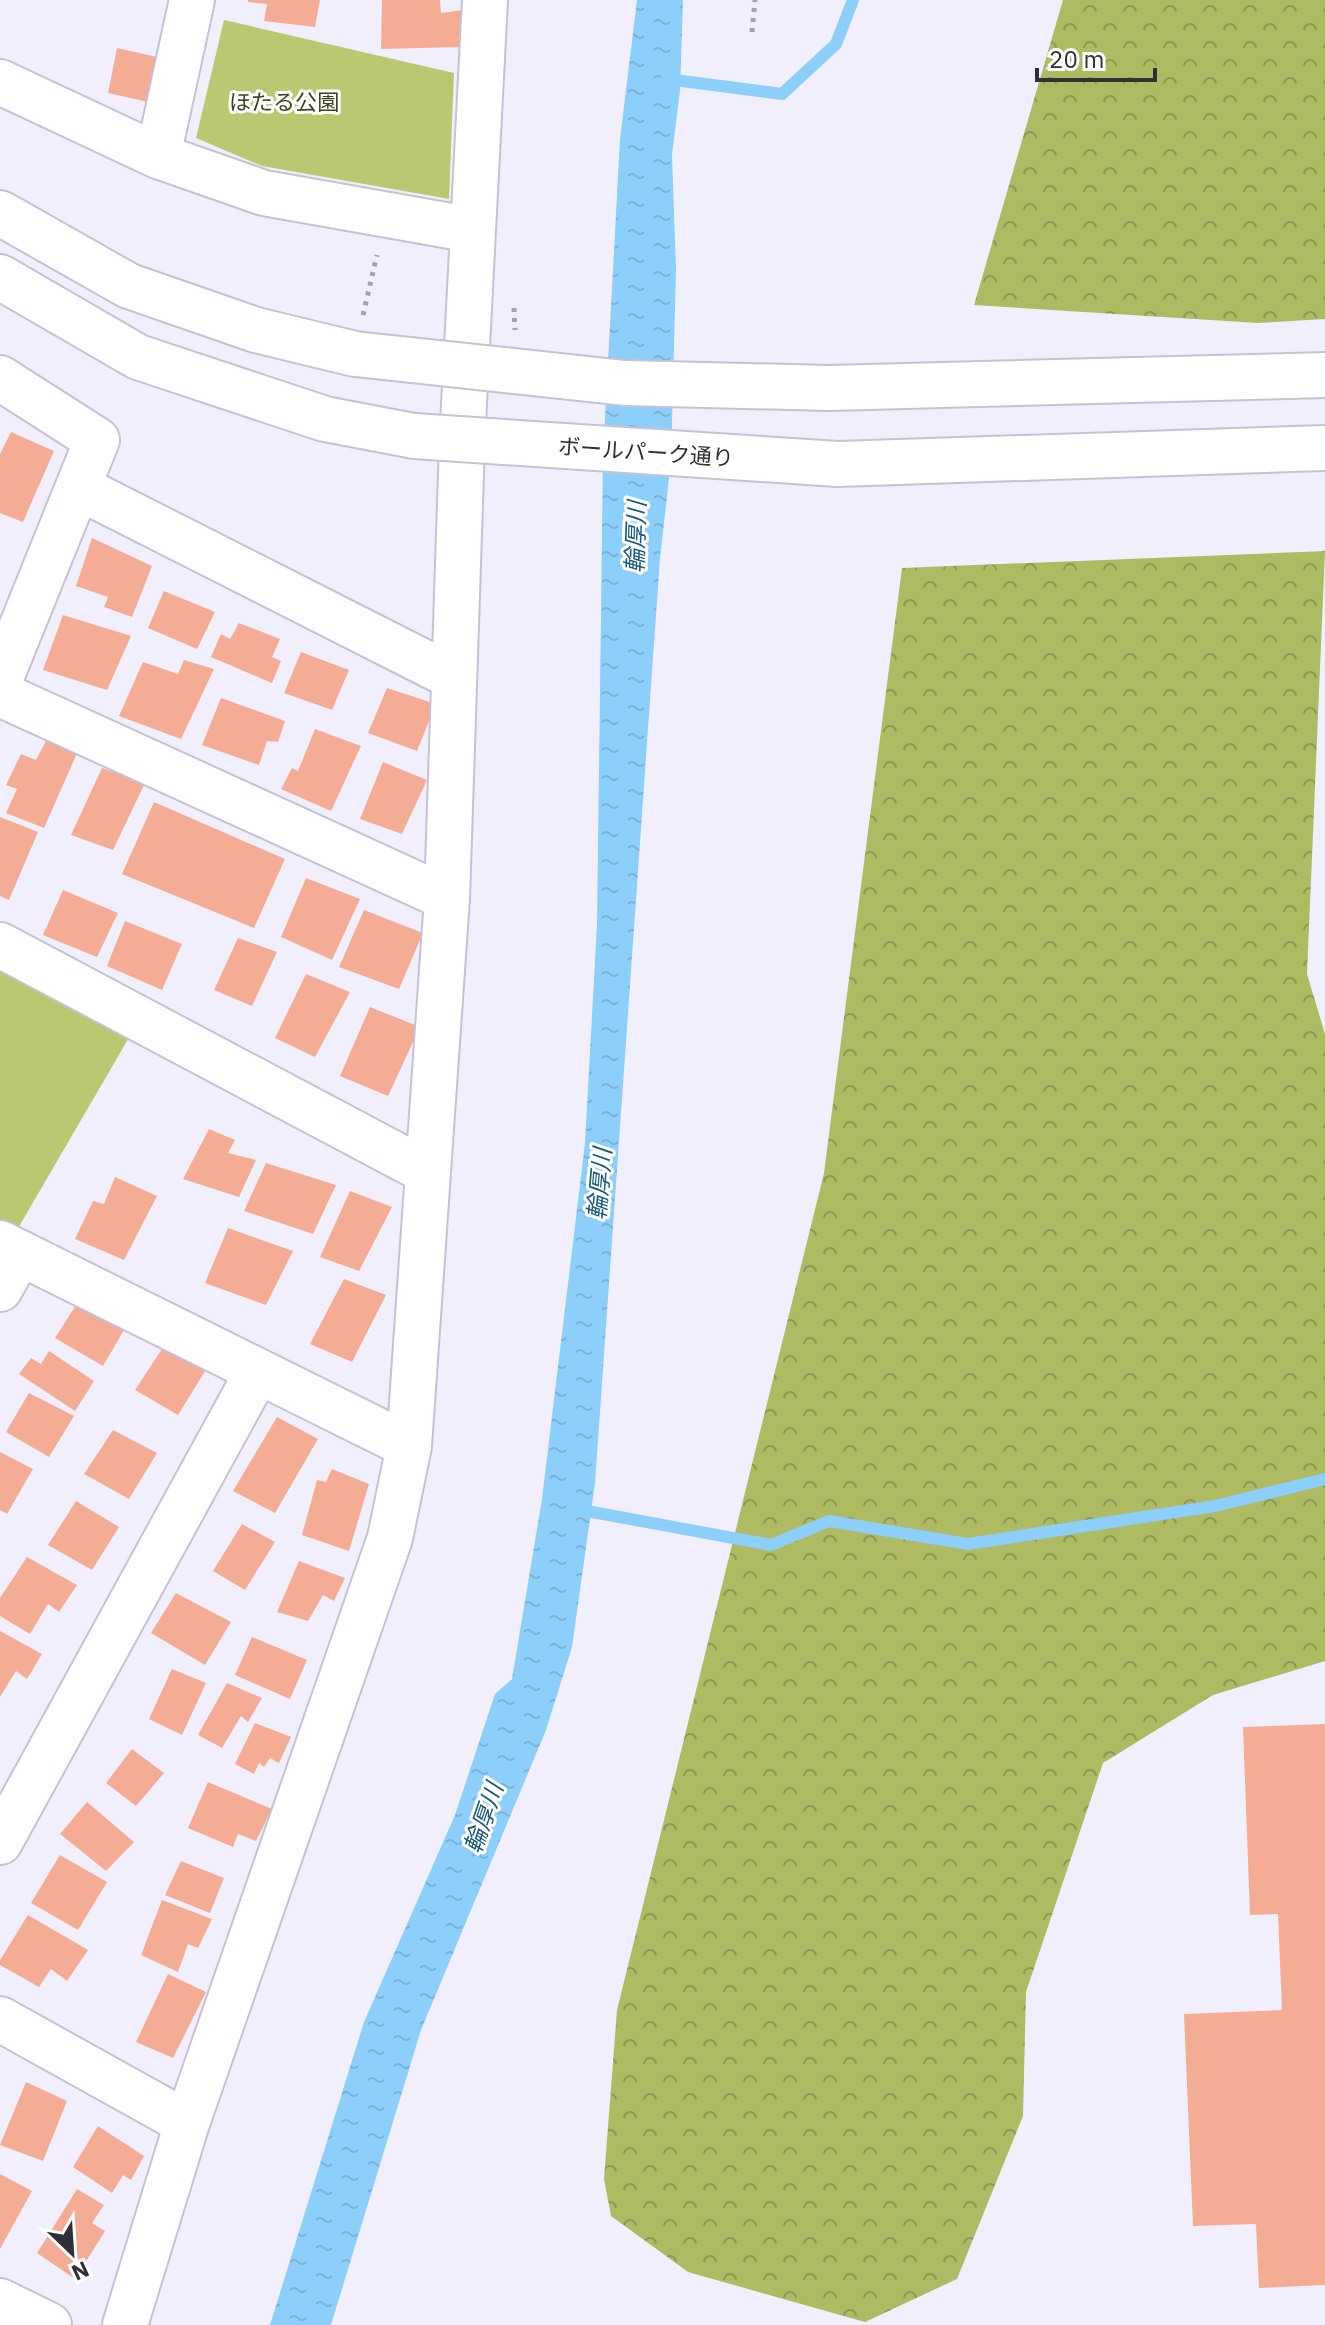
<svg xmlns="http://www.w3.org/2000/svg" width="1325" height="2325" viewBox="0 0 1325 2325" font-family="'IBM Plex Sans','Noto Sans JP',sans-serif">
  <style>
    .forest { fill: url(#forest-crowns) }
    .park { fill: #bac871 }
    .water { fill: url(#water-ripples) }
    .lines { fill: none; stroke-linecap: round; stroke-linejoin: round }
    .stream { stroke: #8dcffb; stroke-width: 12 }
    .building { fill: #f4ac95 }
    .minor-casing { stroke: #c5c2d6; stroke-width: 48 }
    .path { stroke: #a3a1ac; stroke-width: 5; stroke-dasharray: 4 6; stroke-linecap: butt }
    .minor { stroke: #fff; stroke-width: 44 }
    .minor-bridge-casing { stroke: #c5c2d6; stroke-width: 48; stroke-linecap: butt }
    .minor-bridge { stroke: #fff; stroke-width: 44 }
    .labels { text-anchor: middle; stroke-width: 6; stroke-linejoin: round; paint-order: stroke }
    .park-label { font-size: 22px; fill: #3d421d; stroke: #fefffe }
    .street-label { font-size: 22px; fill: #313038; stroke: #fefffe }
    .water-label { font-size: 24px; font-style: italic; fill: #19597d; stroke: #fefffe }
  </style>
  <defs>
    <pattern id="forest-crowns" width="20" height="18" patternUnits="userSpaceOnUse" patternTransform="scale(2)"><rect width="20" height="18" fill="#aebb63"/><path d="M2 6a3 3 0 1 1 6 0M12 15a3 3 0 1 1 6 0" fill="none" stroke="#8e9853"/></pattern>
    <pattern id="water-ripples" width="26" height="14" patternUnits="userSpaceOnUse" patternTransform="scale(2)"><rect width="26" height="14" fill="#8dcffb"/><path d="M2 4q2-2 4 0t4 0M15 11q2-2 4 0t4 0" fill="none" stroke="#7ab2d8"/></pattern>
  </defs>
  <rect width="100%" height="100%" fill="#f1effc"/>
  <!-- forest -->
  <path class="forest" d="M1063,0H1325V319L1258,323L974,305Z
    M1325,551L1307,974L1325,1034V1661L1213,1695L1103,1763L1026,1992L1023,2116L957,2279L865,2322L688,2272L611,2216L604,2179L617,2010L824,1173L902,568Z"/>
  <!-- park -->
  <path class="park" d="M224,20L454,73L449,199L262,166L196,138Z
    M0,960L134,1029L17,1230L0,1221Z"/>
  <!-- water -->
  <path class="water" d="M637,0H683L680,90L672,155L676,270L671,461L660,558L595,1483L572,1647L546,1730L421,2030L331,2325H270L364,2022L455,1815L495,1694L512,1679L542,1499L585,1143L597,924L603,456L620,139Z"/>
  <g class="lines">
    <!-- stream -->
    <path class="stream" d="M667,79L782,94L836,44L853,0
      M576,1509L771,1545L829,1521L968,1544L1215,1506L1325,1479"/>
  </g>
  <!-- building -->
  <path class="building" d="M248,0H320L315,27L264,21L267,4L248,2Z
    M382,0H440L441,13L463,10L460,47L381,49Z
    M117,48L157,57L148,102L108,93Z
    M11,432L54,451L23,522L0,513V454Z
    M92,538L152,566L132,617L104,607L108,597L76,586Z
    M164,591L215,612L197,649L148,628Z
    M63,615L131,636L107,690L43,670Z
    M239,623L280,639L272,657L281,661L272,683L211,657L221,634L230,639Z
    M301,652L349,670L332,710L284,693Z
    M184,660L214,669L181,739L119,716L143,662L178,674Z
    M387,688L436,704L417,751L368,733Z
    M221,698L285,721L278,742L267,741L259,765L202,745Z
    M315,729L361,746L331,811L281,789L292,768L298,771Z
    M47,739L78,751L44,828L6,813L17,789L6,785L21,754L36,760Z
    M383,762L427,780L402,834L360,819Z
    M102,768L145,783L113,850L71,835Z
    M154,802L285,859L254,928L122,874Z
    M0,817L38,832L9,900L0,896Z
    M306,878L360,899L332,960L281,937Z
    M63,890L118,913L97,957L43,935Z
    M364,910L423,933L399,989L339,967Z
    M125,921L182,944L162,990L107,966Z
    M238,938L277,952L252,1006L214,990Z
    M306,974L350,992L315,1057L275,1038Z
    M370,1007L420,1027L388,1096L340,1076Z
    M209,1129L235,1140L228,1153L256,1160L239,1197L183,1179Z
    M266,1163L336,1185L313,1234L244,1211Z
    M115,1177L157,1196L124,1260L75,1239L93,1201L104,1204Z
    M350,1191L392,1207L359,1271L320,1257Z
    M228,1228L293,1251L266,1305L205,1283Z
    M344,1279L386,1295L352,1362L310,1344Z
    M76,1305L124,1330L103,1366L55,1338Z
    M164,1346L207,1368L178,1415L135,1390Z
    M49,1351L94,1381L75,1411L19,1374L31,1358L41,1364Z
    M29,1393L74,1416L49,1457L6,1432Z
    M277,1417L318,1439L275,1513L233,1491Z
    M113,1430L157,1453L129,1499L84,1474Z
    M0,1452L33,1469L7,1514L0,1510Z
    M332,1469L369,1484L349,1551L302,1535L317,1480L326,1482Z
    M76,1501L119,1527L92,1570L48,1545Z
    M242,1524L275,1542L245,1590L213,1571Z
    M27,1557L77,1585L59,1612L48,1604L30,1634L0,1616V1598Z
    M299,1561L345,1578L334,1601L323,1595L308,1621L277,1612Z
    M176,1593L231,1622L205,1665L151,1633Z
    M0,1631L42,1654L27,1679L16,1671L0,1697Z
    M252,1637L307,1660L290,1699L235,1675Z
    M172,1669L206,1683L182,1735L149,1719Z
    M227,1683L262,1698L248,1722L241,1716L222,1748L198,1735Z
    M255,1723L291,1737L279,1763L270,1758L264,1767L259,1763L254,1774L235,1764Z
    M1325,1724V2285L1259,2288L1256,2224L1193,2226L1184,2014L1282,2010L1278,1914L1250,1915L1243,1727Z
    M132,1749L164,1773L136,1806L106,1783Z
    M208,1782L272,1809L256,1841L238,1834L233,1847L188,1828Z
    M87,1802L134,1842L106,1871L60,1834Z
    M60,1855L107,1882L78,1930L31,1903Z
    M181,1861L224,1878L210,1913L165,1895Z
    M162,1900L212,1919L198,1948L188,1944L178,1972L141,1955Z
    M28,1915L88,1950L67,1981L51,1969L39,1987L0,1965V1960Z
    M168,1974L206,1992L173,2058L136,2042Z
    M26,2082L67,2101L43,2161L0,2145Z
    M98,2126L144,2156L131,2180L123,2175L112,2193L73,2167Z
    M0,2174L32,2191L0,2249Z
    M77,2189L104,2205L92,2223L105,2231L75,2279L37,2253Z"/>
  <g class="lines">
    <defs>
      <path id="minor" d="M0,82L158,156L264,193L473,230
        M158,156L192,0
        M0,213L129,286L256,330L355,354L411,360
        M0,277L138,357L325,419L414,436
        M0,378L97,440L0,680
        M830,388L1325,375
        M838,464L1325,448
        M78,487L453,677
        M0,694L447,898
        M0,945L426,1171
        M0,1243L409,1446
        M0,1289L20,1253
        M0,1842L258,1371
        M0,2019L187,2123
        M0,2301L49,2325
        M125,2325L187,2123L390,1538L409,1446L447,898L462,443L485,0"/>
    </defs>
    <!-- minor casing -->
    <use href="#minor" class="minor-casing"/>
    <!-- path -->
    <path class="path" d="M752,32L755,0
      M514,308L515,330
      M363,315L377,255"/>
    <!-- minor -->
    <use href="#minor" class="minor"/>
    <defs>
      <path id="minor-bridge" d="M411,360L625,383L830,388
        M414,436L838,464"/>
    </defs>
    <!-- minor-bridge casing -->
    <use href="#minor-bridge" class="minor-bridge-casing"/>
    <!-- minor-bridge -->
    <use href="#minor-bridge" class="minor-bridge"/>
  </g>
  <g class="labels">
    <!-- park labels -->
    <g class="park-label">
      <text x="284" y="110">ほたる公園</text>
    </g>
    <!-- street labels -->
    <g class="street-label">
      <text transform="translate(646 452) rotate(4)" y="8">ボールパーク通り</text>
    </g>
    <!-- water labels -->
    <g class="water-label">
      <text transform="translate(636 537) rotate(-88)" y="8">輪厚川</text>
      <text transform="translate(600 1184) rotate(-85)" y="8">輪厚川</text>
      <text transform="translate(484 1818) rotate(-71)" y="8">輪厚川</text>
    </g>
  </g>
  <!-- north arrow -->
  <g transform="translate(72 2253) rotate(155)" stroke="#fefffe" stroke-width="6" paint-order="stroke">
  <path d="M0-6L14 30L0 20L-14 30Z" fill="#313038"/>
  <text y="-12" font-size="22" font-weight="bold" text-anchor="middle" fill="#313038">N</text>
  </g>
  <!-- scale -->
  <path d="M1037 68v12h118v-12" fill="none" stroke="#313038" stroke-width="4"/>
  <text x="1049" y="68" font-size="24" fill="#313038" stroke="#fefffe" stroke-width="6" paint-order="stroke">20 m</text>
</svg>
